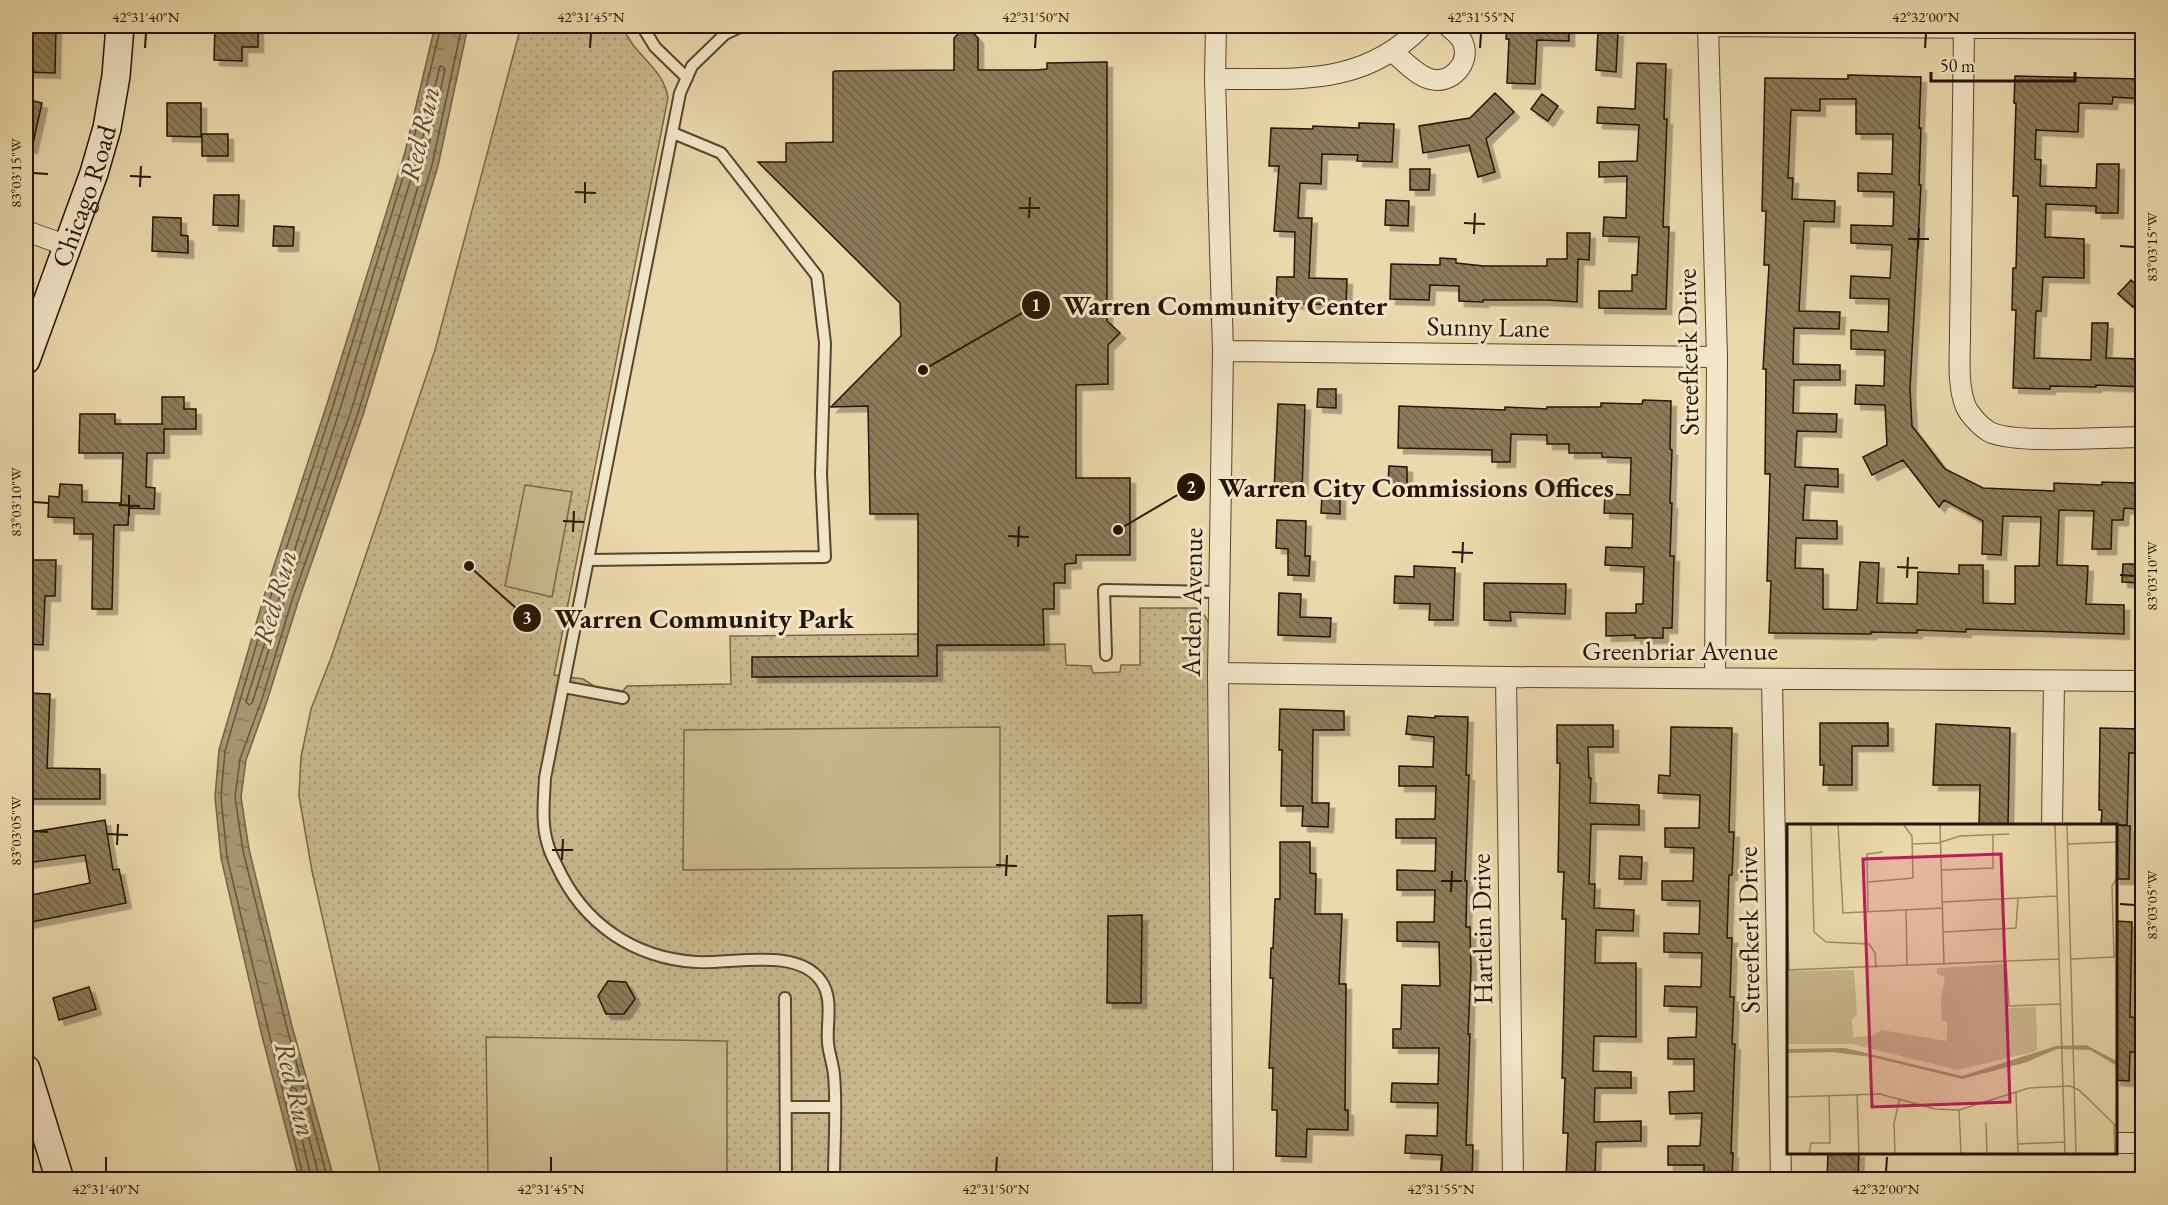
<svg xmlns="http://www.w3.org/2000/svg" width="2168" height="1205" viewBox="0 0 2168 1205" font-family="'EB Garamond',serif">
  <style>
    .park { fill: url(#park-dots); stroke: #786647; stroke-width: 1.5 }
    .pitch { fill: #cab78e; stroke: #786647; stroke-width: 1.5 }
    .water { fill: url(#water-ripples); stroke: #746144; stroke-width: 1.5 }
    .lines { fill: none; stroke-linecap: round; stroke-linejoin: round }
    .shore { stroke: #675438; stroke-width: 1.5 }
    .building { fill: url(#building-back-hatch); stroke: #261400; stroke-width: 1.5; fill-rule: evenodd; filter: url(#shadow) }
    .lane-casing { stroke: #57452b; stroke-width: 14 }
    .street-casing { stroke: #57452b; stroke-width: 22 }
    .secondary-casing { stroke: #261400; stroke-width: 30 }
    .lane { stroke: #f2e6c8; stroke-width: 10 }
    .street { stroke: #f2e6c8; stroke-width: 20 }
    .secondary { stroke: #f2e6c8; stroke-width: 27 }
    .ticks { fill: none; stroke: #261400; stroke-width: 2 }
    .labels { text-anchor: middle; stroke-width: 6; stroke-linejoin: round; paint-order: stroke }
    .street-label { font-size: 27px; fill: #261400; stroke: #f2e6c8 }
    .water-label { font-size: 28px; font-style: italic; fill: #5a482d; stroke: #f2e6c8 }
    .inset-road { fill: none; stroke: #9c8a67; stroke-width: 1.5 }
    .view { fill: #c2185b; fill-opacity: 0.15; stroke: #c2185b; stroke-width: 3 }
    .inset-edge { fill: none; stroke: #261400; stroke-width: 3 }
    .leader { fill: none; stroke: #261400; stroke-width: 2 }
    .callout-dot { fill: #261400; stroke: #f2e6c8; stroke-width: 2 }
    .mark-label { font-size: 18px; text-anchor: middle; font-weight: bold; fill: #fff }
    .callout-label { font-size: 28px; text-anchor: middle; font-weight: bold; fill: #261400; stroke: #f2e6c8; stroke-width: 6; stroke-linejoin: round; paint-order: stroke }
    .neatline { fill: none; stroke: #261400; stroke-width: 2 }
    .ticks-label { font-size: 15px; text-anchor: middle; fill: #261400 }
  </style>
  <defs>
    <pattern id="park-dots" width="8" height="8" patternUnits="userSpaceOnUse" patternTransform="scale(1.5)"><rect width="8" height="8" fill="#cab78e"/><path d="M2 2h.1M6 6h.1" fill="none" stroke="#ad9c79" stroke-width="1.8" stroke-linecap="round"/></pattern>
    <pattern id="water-ripples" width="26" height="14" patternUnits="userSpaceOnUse" patternTransform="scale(1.5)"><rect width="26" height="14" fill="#a89571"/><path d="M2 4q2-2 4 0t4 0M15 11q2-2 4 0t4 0" fill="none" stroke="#89785a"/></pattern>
    <pattern id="building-back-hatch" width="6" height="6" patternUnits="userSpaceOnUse" patternTransform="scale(1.5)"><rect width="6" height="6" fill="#8c7a59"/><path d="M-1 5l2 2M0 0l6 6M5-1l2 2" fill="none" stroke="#726347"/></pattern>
    <filter id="shadow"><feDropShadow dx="5.5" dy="5.5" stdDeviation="0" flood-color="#0004"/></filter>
  </defs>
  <rect width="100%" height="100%" fill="#ebd8ab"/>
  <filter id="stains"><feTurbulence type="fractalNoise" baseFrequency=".00333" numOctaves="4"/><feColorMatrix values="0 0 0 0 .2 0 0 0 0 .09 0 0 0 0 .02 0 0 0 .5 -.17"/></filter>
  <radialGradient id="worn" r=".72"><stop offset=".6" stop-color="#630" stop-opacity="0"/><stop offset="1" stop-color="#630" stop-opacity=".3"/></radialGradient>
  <!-- park -->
  <path class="park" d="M521,26H623C632,55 664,67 668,98L554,675L583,679L594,686L623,691L627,686L731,684L730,636L918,634V646L1065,644L1066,665L1091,666L1093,673L1120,672L1121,665H1140V608H1196L1205,616L1209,624L1213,1179L382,1180L312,871L299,796L301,757L311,709L331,658L435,350Z"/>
  <!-- pitch -->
  <path class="pitch" d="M525,485L572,492L552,597L505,586Z
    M1000,727V867L683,870L684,730Z
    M486,1037L727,1041V1179H488Z"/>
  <!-- water -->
  <path class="water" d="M435,26H468L438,166L363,415L298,602L267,701L246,760L241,797L249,849L292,1026L334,1179H299L261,1032L221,858L215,797L219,750L266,590L327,404L405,152Z"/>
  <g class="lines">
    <!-- shore -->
    <path class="shore" d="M440,66L443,67L445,69L425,163L351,411L285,598L254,697L252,703L249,705L246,702L247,698L340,409L418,156Z
      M304,1180L227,857L221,797L225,751L272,592L333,406L410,154L441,26
      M312,1180L290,1091L292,1087L296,1089L320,1180
      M328,1180L287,1028L243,851L235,797L240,759L262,699L292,600L358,413L432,165L462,26"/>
  </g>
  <!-- building -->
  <path class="building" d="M27,26H56L55,73L26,72Z
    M215,26H258V47H242V61L214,60Z
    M966,26L978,38V70H1036L1047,69V63L1107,62V321L1120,333L1108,345V384L1076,385V478H1130V555H1076V563L1065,564V583H1054V609H1043L1044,645H937V676L752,677V657L918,656V514H870L868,406L831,407L901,336L900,303L758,162H786V143L833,142V72L835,71L954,70V38Z
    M1507,26H1569V41L1537,40L1535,84L1507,83L1509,39H1506Z
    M1598,31H1618L1616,72L1596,70Z
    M1637,63L1666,64L1664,119H1667L1663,227H1669L1666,309L1599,308V291H1632V275H1637L1639,237L1603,236L1604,217L1626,218L1627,176L1599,177V162L1637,161L1639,125L1597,123L1598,107L1635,109Z
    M1848,75L1921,77L1919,128H1921L1919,185H1921L1910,389L1912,426L1945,469L1983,488L2054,491V483L2102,485V482L2138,483L2137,509L2124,508L2123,520H2112L2111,549H2092L2094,511L2059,510L2057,565L2088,566L2086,604L2124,605V634L1966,629V632L1917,630V633L1871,632V634L1769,633L1771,581H1767L1770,474H1765L1766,369H1763L1769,265H1764L1766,211H1762L1765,78L1848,79ZM1820,99H1856V134H1893L1892,174L1858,173V191L1894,192L1893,226L1851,225V243L1892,245L1890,278L1851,276L1850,298L1889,299L1888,332L1851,330V349L1885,350L1884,386L1856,385L1855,404L1885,405L1887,445L1863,457L1872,475L1903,460L1939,507L1944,500L1983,521L1982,554L2001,555L2003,516L2041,517L2039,566H2015V604L1983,603V565H1959V574L1918,572L1917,604L1877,603L1879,563L1860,562L1857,610L1823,609V569L1795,568L1796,538L1837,539V521L1803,520L1805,485L1838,487V469L1795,467L1797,431L1836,432L1837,414L1793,413L1794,380H1840V365L1793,364L1794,328L1839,329L1840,312L1799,311L1804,221L1834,222L1835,201L1792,199L1793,178H1788L1791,110L1820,111Z
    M2015,76L2142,79V99L2113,97L2112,104L2079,103L2078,132L2036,130L2035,159L2041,160L2040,186L2096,188L2097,164H2119L2118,213H2096V206L2046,204L2045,237L2084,239V278L2043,277L2041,311H2036L2034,358L2091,360L2092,323H2108L2106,358L2142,359V387L2096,385V387L2050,386V389L2013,388L2016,310H2012L2013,268H2016L2018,196H2013L2016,103H2014Z
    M1495,93L1514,112L1486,139L1495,172L1478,177L1469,145L1423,153L1419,126L1470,118Z
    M1542,94L1558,106L1548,121L1531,109Z
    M26,99L42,103L32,148L26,147Z
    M167,103H201V137L167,136Z
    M1359,123L1394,124L1392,162L1357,161L1358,155L1322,154L1321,184L1300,183L1298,218H1312L1309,278L1347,279L1346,305L1276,303L1277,277H1294L1295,232L1274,231L1279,166H1269L1271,128L1313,129V126L1359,128Z
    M202,134H228V156H202Z
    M1410,169H1430L1429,190H1410Z
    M214,195H239L238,226L213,225Z
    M1386,200L1409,201L1408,226L1385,225Z
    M153,217L181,218V235L188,236V253L152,251Z
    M274,226L294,227L293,246H273Z
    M1567,233H1590L1589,260L1578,259L1577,302L1547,300H1483V302L1459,301V286L1430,285L1429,300L1390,299L1391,264L1440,265V258L1456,259V263L1484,266H1547V259H1567Z
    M2131,280L2142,290V296L2133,307L2118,294Z
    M1318,389H1336V408L1317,407Z
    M162,397H184V409H196V429H164V453H147L146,487L155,488L154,509L129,508L128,525H114L112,609H92L93,534H74V518L48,517L49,496L59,497L60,484L82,485V502L121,503L123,453H79L80,414H115V424H162Z
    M1643,400L1671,401L1670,449L1672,450L1670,503H1672L1670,556H1674L1672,628H1663V638H1635V635L1606,636V613H1636V604H1643L1644,567L1605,565L1606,547L1632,548L1633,514L1604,513L1605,494L1630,495L1631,458L1602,457V453H1569V444H1547V435L1511,434L1510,462H1492V450L1398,448L1399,406L1505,410V407L1547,409V407H1601V403L1642,404Z
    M1278,404L1305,405L1302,491L1274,490Z
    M1389,466L1407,467V485H1388Z
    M1322,495L1340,496V514L1321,513Z
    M1277,520L1306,521L1305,556H1310L1309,576L1288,575V549L1276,548Z
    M26,560H56L55,596H45L43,645L26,644Z
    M2123,564H2141L2140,583L2122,582Z
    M1414,566L1455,568L1453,620H1429L1430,604L1394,603L1395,576L1414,577Z
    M1484,583L1566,584L1565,614L1510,612L1511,621L1484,620Z
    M1279,593L1301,594L1300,617L1331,618L1330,637L1278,635Z
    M26,693L50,694L47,768L100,769V799H26Z
    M1280,709L1344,711V730H1313L1312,803H1329L1328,827L1302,826L1303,806H1281L1282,750H1279Z
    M1408,716L1435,718V716L1468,717L1466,775H1469L1465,881H1467L1466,927H1470L1471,970L1468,1034H1470L1466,1145H1473L1472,1179H1441L1442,1155L1405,1153L1406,1135L1437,1136L1438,1103L1391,1102L1392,1083L1438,1084L1439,1048H1393V1029H1401L1402,985L1440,986L1439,942L1397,941V922H1434L1435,890H1397V870L1435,871L1436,838H1396V819H1435L1436,786H1399V766L1433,767L1434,737L1406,734Z
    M1820,723H1888V746H1852V785H1823L1824,765H1820Z
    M1936,724L2010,728L2008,825H1979L1980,785H1933Z
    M1557,725H1613V747H1588L1589,778H1591L1590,803L1639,805V825L1591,824L1589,884H1595L1594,908L1634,910L1633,931L1596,930L1595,963H1636V1037L1594,1036L1593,1071L1631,1072V1088H1595L1594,1122L1641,1121V1141L1596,1142L1595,1179H1566L1568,1133H1563L1565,1078H1562L1566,919H1562L1564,872H1558L1560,763H1557Z
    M1671,727L1732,728L1729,832H1734L1732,875H1729L1727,938H1732L1730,997H1734L1732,1044H1735L1731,1153H1733L1732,1179H1704V1165H1668V1146H1700L1702,1113L1670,1114L1669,1092L1694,1091V1059H1668V1038L1696,1037L1697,1007L1664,1006L1665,986L1701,987L1702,953L1664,952V933L1699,934L1700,901L1662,900V881H1693L1694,848L1665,847V828H1699L1700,795L1658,793L1659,775L1670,776Z
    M2100,728L2142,729V753H2129L2127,825H2116L2130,826L2129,879H2115V825H2101L2102,810H2099Z
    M105,820L113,870L119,869L126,903L26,923V896L90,883L85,855L26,863V833Z
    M1280,842H1310V873L1316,874L1315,914H1342L1339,984H1346L1345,1110H1348V1130L1307,1129L1306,1157L1276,1156L1277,1110H1272L1273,1068H1269L1273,978H1270L1271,948H1273L1275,899H1280Z
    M1620,856L1642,857L1641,879H1619Z
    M1142,915L1141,1003H1107L1108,916Z
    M2115,921L2132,922L2130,1017L2138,1018L2137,1052H2130L2129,1081L2115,1080Z
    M608,981L626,982L635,999L624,1014H606L598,996Z
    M89,987L96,1009L59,1020L53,998Z
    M1828,1152H1859L1858,1179H1827Z"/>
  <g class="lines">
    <defs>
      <path id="lane" d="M642,26L655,47L687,78
        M742,26L725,34L692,66L680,93L545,778C544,800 541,824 548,845C550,853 554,860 557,866C583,923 633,958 696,962C732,964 798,947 821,981C834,999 826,1023 828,1043C829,1054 833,1064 834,1075C837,1107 834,1146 834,1180
        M589,560L825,557L821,474L825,343L817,276L721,153L673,133
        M1106,655L1104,590L1219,592
        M564,687L623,698
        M785,998L786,1180
        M786,1107H834"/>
      <path id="street" d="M1216,26L1215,79L1223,351L1218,673L1223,1180
        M1708,26L1717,357L1715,678
        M1708,26L2142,29
        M1964,29L1960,334C1960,356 1957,386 1966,407C1970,415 1980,426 1988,431C2010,445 2111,437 2142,437
        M1393,52C1404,61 1416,75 1430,79C1451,85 1471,63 1463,43C1461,36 1453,31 1448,26
        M1215,79C1295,78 1362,88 1422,26
        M26,231L68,246
        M1223,351L1717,357
        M1218,673L1506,677L2142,681
        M1506,677L1513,1180
        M1772,679L1781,1180
        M2052,826L2054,681
        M2116,1143H2142"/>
      <g id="secondary">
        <path id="s1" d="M26,360L94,173L107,128L116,76L120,26"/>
        <path d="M26,1069L60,1180"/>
      </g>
    </defs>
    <!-- lane casing -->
    <use href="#lane" class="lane-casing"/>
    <!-- street casing -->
    <use href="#street" class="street-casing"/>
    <!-- secondary casing -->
    <use href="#secondary" class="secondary-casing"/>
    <!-- lane -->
    <use href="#lane" class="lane"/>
    <!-- street -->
    <use href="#street" class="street"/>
    <!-- secondary -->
    <use href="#secondary" class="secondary"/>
  </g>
  <!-- ticks -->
  <path class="ticks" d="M145,48L146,33M590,48L591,33M1035,48L1036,33M1480,48L1481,33M1925,48L1926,33M33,173L48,174M130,176L151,177M140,187L141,166M575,192L596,193M585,203V182M1019,208H1040M1029,218L1030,197M1464,223L1485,224M1474,234L1475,213M1908,239H1929M2120,246L2135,247M1918,249L1919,228M33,502L48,503M119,505L140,506M129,516V495M563,521L584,522M573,532L574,511M1008,536L1029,537M1018,547L1019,526M1452,552L1473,553M1462,563L1463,542M1897,567L1918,568M2120,575L2135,576M1907,578L1908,557M33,831L48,832M107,834L128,835M117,845L118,824M552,850H573M562,860L563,839M996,865L1017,866M1006,876L1007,855M1441,881H1462M1451,892L1452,871M2120,904L2135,905M106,1172V1157M551,1172V1157M996,1172L997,1157M1441,1172L1442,1157M1886,1172L1887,1157"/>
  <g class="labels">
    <!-- street labels -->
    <g class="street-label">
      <text dy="9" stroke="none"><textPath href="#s1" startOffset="174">Chicago Road</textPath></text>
      <text transform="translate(1488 327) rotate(1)" y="9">Sunny Lane</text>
      <text transform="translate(1688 352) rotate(-91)" y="9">Streefkerk Drive</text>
      <text transform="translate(1192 602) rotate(-89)" y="9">Arden Avenue</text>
      <text x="1680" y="660">Greenbriar Avenue</text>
      <text transform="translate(1482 929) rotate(-91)" y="9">Hartlein Drive</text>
      <text transform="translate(1749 930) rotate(-91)" y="9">Streefkerk Drive</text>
    </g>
    <!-- water labels -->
    <g class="water-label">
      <text transform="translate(419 134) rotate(-77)" y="10">Red Run</text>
      <text transform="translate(274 597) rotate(-74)" y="10">Red Run</text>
      <text transform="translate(296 1089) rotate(76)" y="10">Red Run</text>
    </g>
  </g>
  <!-- overview -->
  <g transform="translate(1787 824)">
    <rect width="330" height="330" fill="#ebd8ab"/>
    <path d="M218,140L220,184L249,183L250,226L242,229L171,246L65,220H0V147L67,146L70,190L65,195L66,213L85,212L94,206L160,217V197H155L154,176L158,153L150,150V144Z" fill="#cab78e"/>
    <path d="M39,157H56V180H39ZM0,159H14V182H0ZM180,165L182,201L166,202L164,166ZM0,186H14V209H0ZM38,186H55V209L38,208ZM244,194L246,221L202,223L201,196Z" fill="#cab78e"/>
    <path d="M299,221L330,237V242L303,226L270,225L240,238L175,255L85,233L45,228L0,229V225L58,224L175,252L269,222Z" fill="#a89571"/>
    <path class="inset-road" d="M24,0L27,108L39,118L82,120L88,129L89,144M51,0L56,89L156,84M153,0L157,141M268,0L278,330M280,0L289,330M126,20L151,19L173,12L222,10M281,20L330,18M155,46L206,44V11M81,58L126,54L125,12L116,0M156,78L270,72M0,86L2,146M119,86L120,142M81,88L80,30L96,28M157,108L229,104L231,74M327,133L325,62L330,54M284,135L328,133M219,138L222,182L273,180M0,146L272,135M229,269L231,330M70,270L72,330M0,273L93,270L148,285L172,286L242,264L283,262L292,266L330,303M172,286L174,330M199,299L200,330M327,301L328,330M231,320L277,318M22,330L24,319H43L42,271M108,330L107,299L113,274"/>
    <path class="view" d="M214,30L223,278L85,283L76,35Z"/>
    <rect width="330" height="330" class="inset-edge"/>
  </g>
  <!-- callouts -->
  <path class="leader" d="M923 370L1036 305M1118 530L1191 487M469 566L527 618"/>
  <g class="callout-dot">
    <circle cx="923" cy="370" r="6"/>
    <circle cx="1118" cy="530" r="6"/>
    <circle cx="469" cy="566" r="6"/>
    <circle cx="1036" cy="305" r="15"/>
    <circle cx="1191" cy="487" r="15"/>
    <circle cx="527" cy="618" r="15"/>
  </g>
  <g class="mark-label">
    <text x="1036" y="311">1</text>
    <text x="1191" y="493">2</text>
    <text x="527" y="624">3</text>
  </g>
  <g class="callout-label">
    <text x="1225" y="315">Warren Community Center</text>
    <text x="1416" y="497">Warren City Commissions Offices</text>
    <text x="704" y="628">Warren Community Park</text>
  </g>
  <!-- margin -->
  <rect width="2168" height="1205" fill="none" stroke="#ebd8ab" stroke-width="66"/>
  <!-- scale -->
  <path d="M1931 72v9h144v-9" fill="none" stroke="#261400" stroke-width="3"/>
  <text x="1940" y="72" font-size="18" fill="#261400" stroke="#f2e6c8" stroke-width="4.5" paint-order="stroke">50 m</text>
  <rect x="33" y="33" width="2102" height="1139" class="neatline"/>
  <g class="ticks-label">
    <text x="146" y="22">42°31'40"N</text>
    <text x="591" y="22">42°31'45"N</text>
    <text x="1036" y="22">42°31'50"N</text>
    <text x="1481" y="22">42°31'55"N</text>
    <text x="1926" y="22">42°32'00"N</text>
    <text transform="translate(16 173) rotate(-90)" y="5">83°03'15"W</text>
    <text transform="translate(2152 247) rotate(-90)" y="5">83°03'15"W</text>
    <text transform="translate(16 502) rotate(-90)" y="5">83°03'10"W</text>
    <text transform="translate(2152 576) rotate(-90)" y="5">83°03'10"W</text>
    <text transform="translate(16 831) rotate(-90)" y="5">83°03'05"W</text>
    <text transform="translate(2152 905) rotate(-90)" y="5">83°03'05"W</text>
    <text x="106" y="1194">42°31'40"N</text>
    <text x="551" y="1194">42°31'45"N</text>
    <text x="996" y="1194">42°31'50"N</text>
    <text x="1441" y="1194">42°31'55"N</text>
    <text x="1886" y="1194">42°32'00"N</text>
  </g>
  <rect width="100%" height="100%" filter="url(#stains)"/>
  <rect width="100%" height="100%" fill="url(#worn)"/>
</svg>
